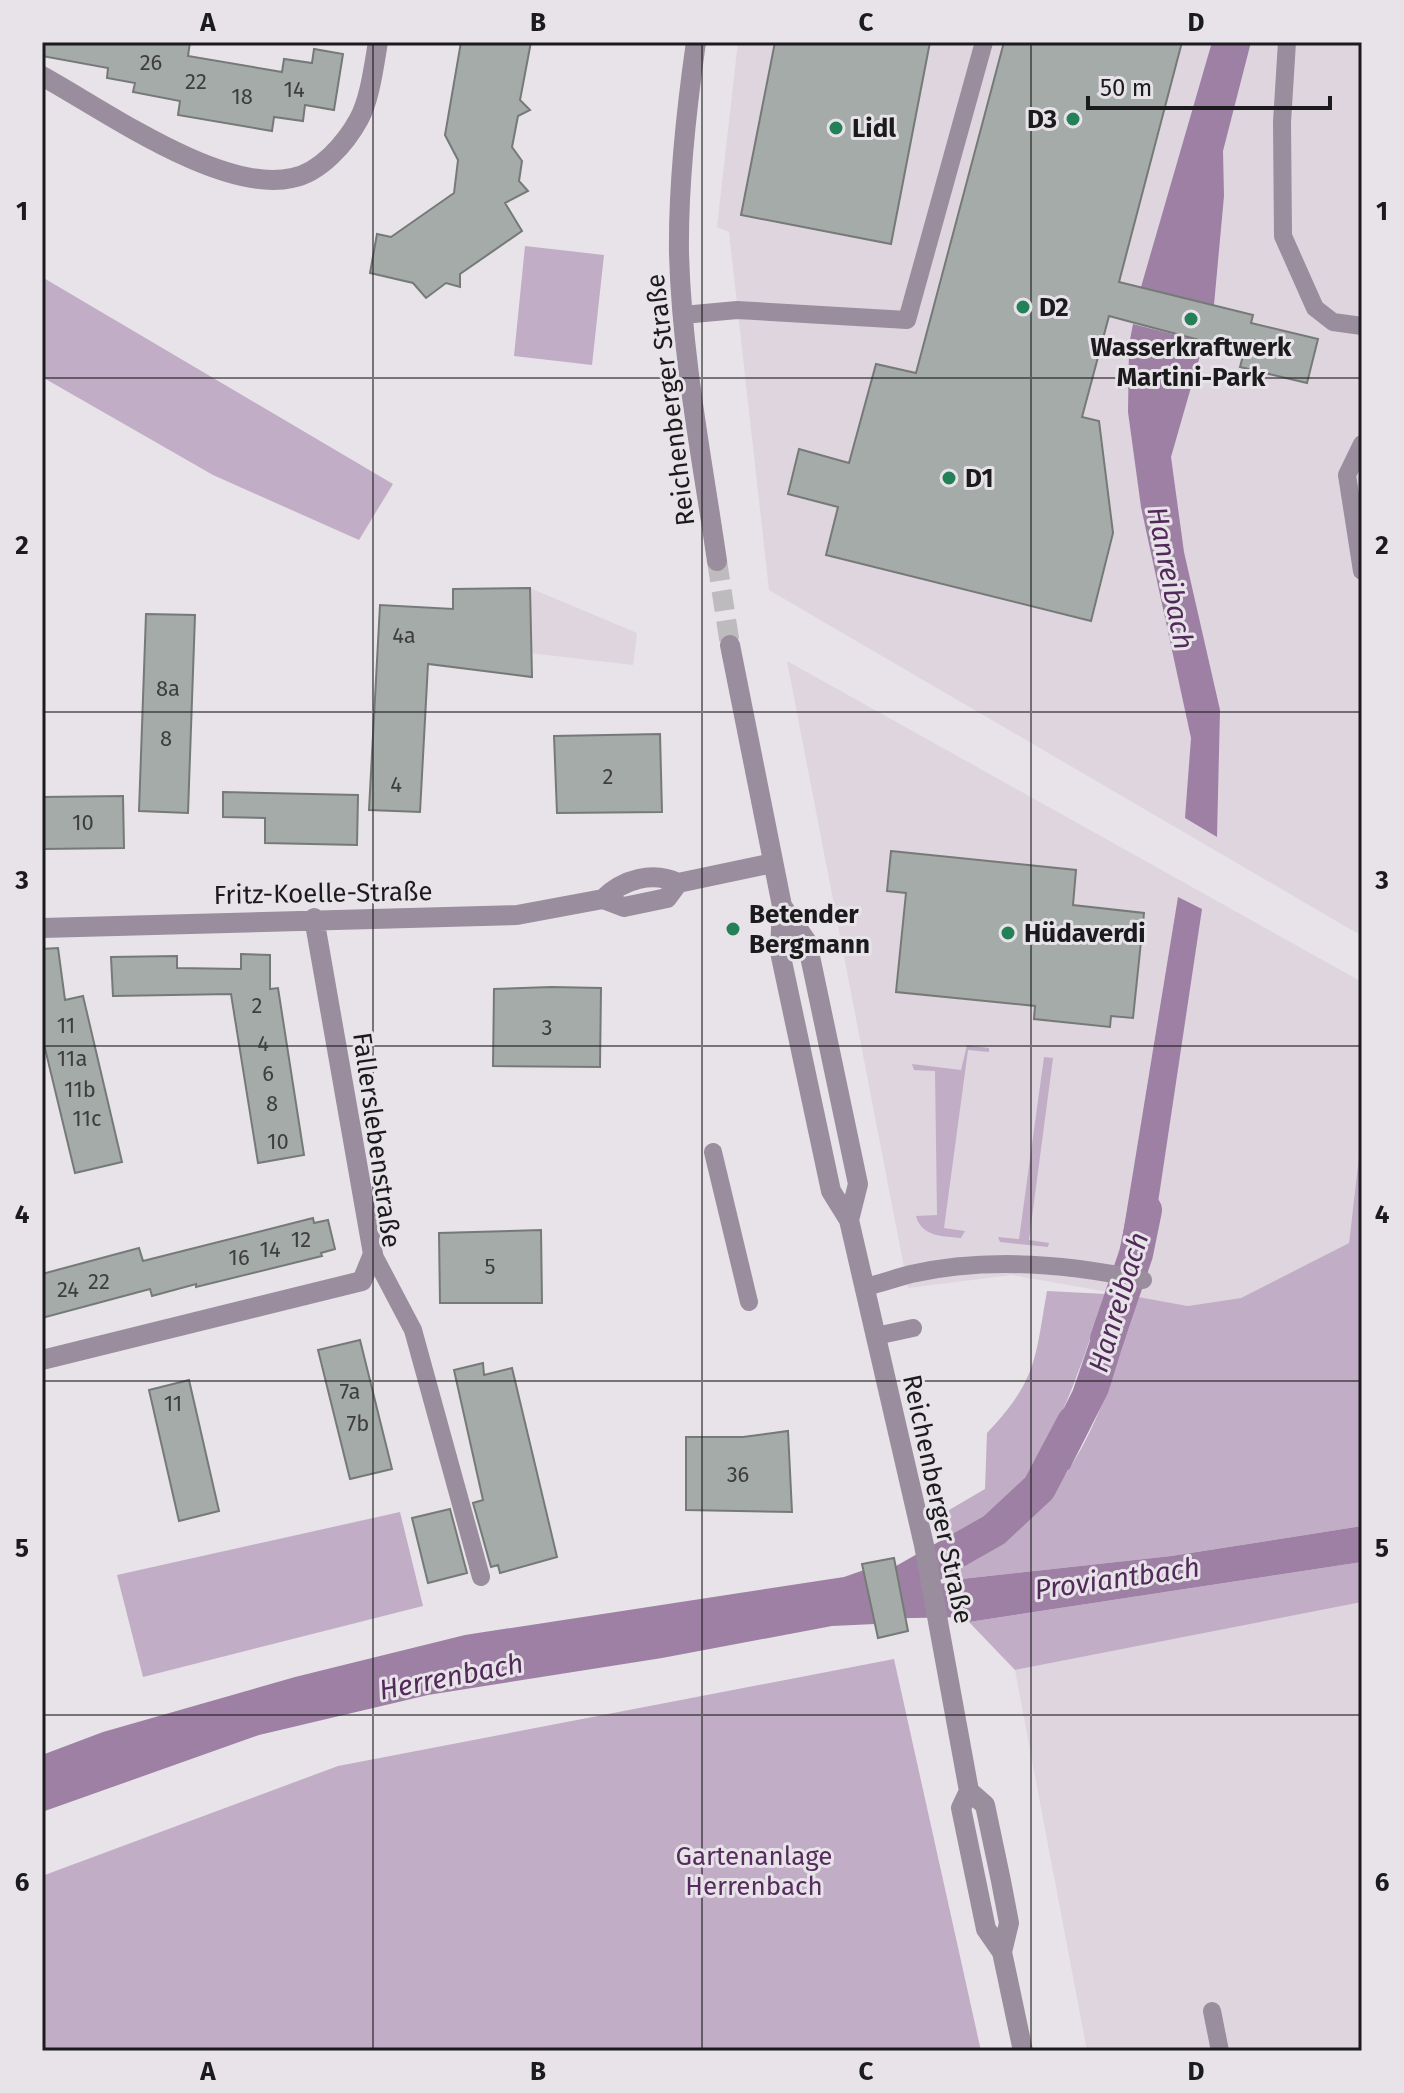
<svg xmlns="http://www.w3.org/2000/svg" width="1404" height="2093" viewBox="0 0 1404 2093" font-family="'Fira Sans',sans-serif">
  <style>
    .built { fill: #ded5df }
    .green { fill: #c2adc6 }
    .water { fill: #9e80a4 }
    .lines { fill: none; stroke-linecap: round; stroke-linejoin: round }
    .canal { stroke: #9e80a4; stroke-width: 34 }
    .building { fill: #a5aba8; stroke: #757a77; stroke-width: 2 }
    .tertiary-tunnel { stroke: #bebbbf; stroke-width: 20; stroke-dasharray: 20 10; stroke-linecap: butt }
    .service { stroke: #9a8d9d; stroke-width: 18 }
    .minor { stroke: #9a8d9d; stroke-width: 20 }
    .tertiary { stroke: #9a8d9d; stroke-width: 20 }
    .grid { fill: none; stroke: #1b1a1c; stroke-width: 2; stroke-opacity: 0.55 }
    .poi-dot { fill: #238057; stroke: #e7e3e8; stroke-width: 3 }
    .labels { text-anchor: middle; stroke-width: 6; stroke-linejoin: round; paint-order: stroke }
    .number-label { font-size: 22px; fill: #3e3e3f }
    .poi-label { font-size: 26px; font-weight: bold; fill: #1b1a1c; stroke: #e7e3e8; text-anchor: start }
    .street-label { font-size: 26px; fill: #1b1a1c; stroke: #e7e3e8 }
    .park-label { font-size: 26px; fill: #552c5d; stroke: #e7e3e8 }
    .water-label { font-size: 28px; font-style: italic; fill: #522a5a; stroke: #e7e3e8 }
    .neatline { fill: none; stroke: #1b1a1c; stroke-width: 3 }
    .grid-label { font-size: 26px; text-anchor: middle; font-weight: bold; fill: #1b1a1c }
  </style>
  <rect width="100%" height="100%" fill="#e7e3e8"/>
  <!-- built -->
  <path class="built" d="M738,42H1362V936L769,590L729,232L717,227Z
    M530,588L637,633L633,665L469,646L530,610Z
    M787,661L1362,982V1131L1349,1243L1241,1298L1188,1306L1012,1275L908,1288Z
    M1362,1602V2051H1087L1015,1670Z"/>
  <!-- green -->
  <path class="green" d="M525,246L604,255L592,365L514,356Z
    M42,277L393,484L359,540L213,475L42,377Z
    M967,1045L989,1048V1052L968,1050L944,1228L965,1231L961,1238C942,1236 922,1237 916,1216L937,1215L935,1071L914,1070L912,1064L961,1070Z
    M1044,1057L1053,1058L1029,1240L1049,1243L1048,1247L1000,1242L998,1237L1019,1239Z
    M1362,1131V1526L1171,1556L961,1579L958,1565C1077,1506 1101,1415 1138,1297L1188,1306L1241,1298L1349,1243Z
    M1047,1291L1106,1294C1083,1358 1063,1425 1025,1481C1009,1506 977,1522 952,1538L949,1510L985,1489L987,1433C1037,1380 1035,1360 1047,1291Z
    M400,1512L423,1606L143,1677L117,1575Z
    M1362,1562V1602L1015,1670L969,1622Z
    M894,1659L981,2051H42V1876L338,1766Z"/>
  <!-- water -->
  <path class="water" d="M1212,42H1251L1223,151L1224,196L1214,305L1141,287Z
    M1133,324L1204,342L1171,457L1184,552L1220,710L1217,837L1185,818L1191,738L1141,507L1128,412L1129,345Z
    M1178,897L1202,909L1150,1256L1120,1252Z
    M1106,1294L1138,1297L1108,1393L1069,1470L1041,1454L1073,1390Z
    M1026,1481L1053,1495L1000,1544L958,1565L952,1538L994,1511Z
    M1362,1526V1562L969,1622L961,1579L1171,1556Z
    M864,1570L875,1624L832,1626L662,1658L428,1695L259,1735L42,1812V1755L103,1732L295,1677L465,1635L844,1577Z"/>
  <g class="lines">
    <!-- canal -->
    <path class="canal" d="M1107,1339L1136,1254L1145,1210
      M874,1598L994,1530L1039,1488L1074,1422
      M859,1602L965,1600L1009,1594"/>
  </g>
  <!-- building -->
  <path class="building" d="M42,42H190L188,56L282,72L284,59L312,63L314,49L343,54L334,110L305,105L303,121L274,117L272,131L178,115L180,101L133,92L135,83L107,78L108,68L42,56Z
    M461,42H531L520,100L530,110L518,116L512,147L522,161L519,181L528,191L505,203L522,231L460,274V287L446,283L426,298L413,283L370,273L377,234L391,237L454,193L458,160L445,135Z
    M775,42H930L891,244L741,215Z
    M1004,42H1182L1119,282L1253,315L1251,323L1318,339L1307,383L1240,367L1244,352L1109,316L1082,417L1099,421L1113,533L1091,621L826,555L838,507L788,494L799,449L849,463L876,364L916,373Z
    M530,588L532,677L428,664L420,812L369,810L380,605L453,609V589Z
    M146,614L195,615L188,813L139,811Z
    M660,734L662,812L557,813L554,736Z
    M223,792L358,795L357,845L265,843V818L223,817Z
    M123,796L124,848L42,849V797Z
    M891,851L1076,870L1073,905L1144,913L1133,1018L1111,1016L1110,1027L1034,1019L1035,1006L896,992L906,893L887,891Z
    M58,948L65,1000L83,996L122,1162L75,1173L42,1036V949Z
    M241,954L270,955V989L278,988L304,1155L258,1163L231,994L113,996L111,957L177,956V968L241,969Z
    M551,987L601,988L600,1067L493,1066L494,989Z
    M313,1218L314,1223L328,1220L335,1249L321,1253L322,1256L196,1287V1284L152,1296L150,1289L42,1318V1274L139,1248L143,1261Z
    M541,1230L542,1303H440L439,1233Z
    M360,1340L392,1469L350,1479L318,1350Z
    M483,1363L484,1375L512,1368L557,1557L500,1573L498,1565L491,1567L473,1503L483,1500L454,1370Z
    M189,1380L219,1511L179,1521L149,1390Z
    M788,1431L792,1512L686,1510V1437H743Z
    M450,1509L467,1573L428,1583L412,1518Z
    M894,1558L908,1631L878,1638L862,1564Z"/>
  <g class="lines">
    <!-- tertiary-tunnel -->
    <path class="tertiary-tunnel" d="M717,561L730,645"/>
    <!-- service -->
    <path class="service" d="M1287,42L1282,122L1283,236L1315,308L1333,322L1362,326
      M683,315L737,310L907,320L984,42
      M1362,444L1347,475L1362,571
      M713,1152L749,1302
      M373,1254L413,1330L481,1577
      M864,1287C880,1284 895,1278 911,1274C986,1257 1069,1264 1143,1280
      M876,1336L913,1328
      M1212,2011L1220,2051"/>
    <!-- minor -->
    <path class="minor" d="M42,76C104,110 221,194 292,178C320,173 346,143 359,119C370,99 374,65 378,42
      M603,899C623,879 653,871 678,883
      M42,928L517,915L603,899L624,907L667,898L678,883L773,863
      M42,1360L362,1281L373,1254L314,918"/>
    <!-- tertiary -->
    <path class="tertiary" d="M696,42C686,112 678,183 679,254C682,358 702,458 717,561
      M730,645L782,906L780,952L831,1191L849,1220L924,1545L969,1791L961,1808L986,1929L1002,1952L1023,2051
      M782,906L807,942L858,1184L849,1220
      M969,1791L985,1805L1001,1881L1009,1923L1002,1952"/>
  </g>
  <!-- grid -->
  <path class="grid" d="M373,42V2051M702,42V2051M1031,42V2051M42,378H1362M42,712H1362M42,1046H1362M42,1381H1362M42,1715H1362"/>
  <!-- markers -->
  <g class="poi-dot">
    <circle cx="1073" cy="119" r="8"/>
    <circle cx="836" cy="128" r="8"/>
    <circle cx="1023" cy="307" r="8"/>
    <circle cx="1191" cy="319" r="8"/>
    <circle cx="949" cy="478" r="8"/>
    <circle cx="733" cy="929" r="8"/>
    <circle cx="1008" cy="933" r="8"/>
  </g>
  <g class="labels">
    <!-- number labels -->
    <g class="number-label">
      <text x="151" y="70">26</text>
      <text x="196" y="89">22</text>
      <text x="294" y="97">14</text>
      <text x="242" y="104">18</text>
      <text x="404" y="643">4a</text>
      <text x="168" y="696">8a</text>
      <text x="166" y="746">8</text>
      <text x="608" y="784">2</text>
      <text x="396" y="792">4</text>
      <text x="83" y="830">10</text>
      <text x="257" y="1013">2</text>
      <text x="66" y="1033">11</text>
      <text x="547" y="1035">3</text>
      <text x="263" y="1051">4</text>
      <text x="72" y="1066">11a</text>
      <text x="268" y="1081">6</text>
      <text x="80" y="1097">11b</text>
      <text x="272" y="1111">8</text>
      <text x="87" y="1126">11c</text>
      <text x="278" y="1149">10</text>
      <text x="301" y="1247">12</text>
      <text x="270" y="1257">14</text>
      <text x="239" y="1265">16</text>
      <text x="490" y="1274">5</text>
      <text x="99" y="1289">22</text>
      <text x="68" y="1297">24</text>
      <text x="350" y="1399">7a</text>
      <text x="173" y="1411">11</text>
      <text x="358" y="1431">7b</text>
      <text x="738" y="1482">36</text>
    </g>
    <!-- poi labels -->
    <g class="poi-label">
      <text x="1057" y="128" text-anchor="end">D3</text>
      <text x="852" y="137">Lidl</text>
      <text x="1039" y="316">D2</text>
      <text x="1191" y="356" text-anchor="middle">Wasserkraftwerk<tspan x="1191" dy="30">Martini-Park</tspan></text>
      <text x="965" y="487">D1</text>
      <text x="749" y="923">Betender<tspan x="749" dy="30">Bergmann</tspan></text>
      <text x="1024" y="942">Hüdaverdi</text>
    </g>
    <!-- street labels -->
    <g class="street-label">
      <text transform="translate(670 400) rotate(-97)" y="9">Reichenberger Straße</text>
      <text transform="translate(323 893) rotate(-1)" y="9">Fritz-Koelle-Straße</text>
      <text transform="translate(377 1140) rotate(82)" y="9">Fallerslebenstraße</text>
      <text transform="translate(938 1499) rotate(78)" y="9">Reichenberger Straße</text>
    </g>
    <!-- park labels -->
    <g class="park-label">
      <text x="754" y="1865">Gartenanlage<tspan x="754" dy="30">Herrenbach</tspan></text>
    </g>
    <!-- water labels -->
    <g class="water-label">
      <text transform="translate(1171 578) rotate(79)" y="10">Hanreibach</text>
      <text transform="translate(1118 1302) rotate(-73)" y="10">Hanreibach</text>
      <text transform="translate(1117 1578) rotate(-8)" y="10">Proviantbach</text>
      <text transform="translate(451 1676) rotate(-11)" y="10">Herrenbach</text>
    </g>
  </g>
  <!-- border -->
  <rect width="1404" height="2093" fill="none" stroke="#e7e3e8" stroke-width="88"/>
  <!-- scale -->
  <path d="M1088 96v12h242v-12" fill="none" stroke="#1b1a1c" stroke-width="4"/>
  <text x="1100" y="96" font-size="24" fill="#1b1a1c" stroke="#e7e3e8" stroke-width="6" paint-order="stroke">50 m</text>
  <rect x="44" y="44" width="1316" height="2005" class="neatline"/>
  <g class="grid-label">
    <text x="208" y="31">A</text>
    <text x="538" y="31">B</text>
    <text x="866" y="31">C</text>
    <text x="1196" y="31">D</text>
    <text x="22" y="220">1</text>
    <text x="1382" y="220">1</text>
    <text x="22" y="554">2</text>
    <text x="1382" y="554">2</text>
    <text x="22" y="889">3</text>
    <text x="1382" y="889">3</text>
    <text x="22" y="1223">4</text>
    <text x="1382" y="1223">4</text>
    <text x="22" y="1557">5</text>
    <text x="1382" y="1557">5</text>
    <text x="22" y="1891">6</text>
    <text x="1382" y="1891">6</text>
    <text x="208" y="2080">A</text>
    <text x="538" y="2080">B</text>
    <text x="866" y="2080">C</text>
    <text x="1196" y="2080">D</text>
  </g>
</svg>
